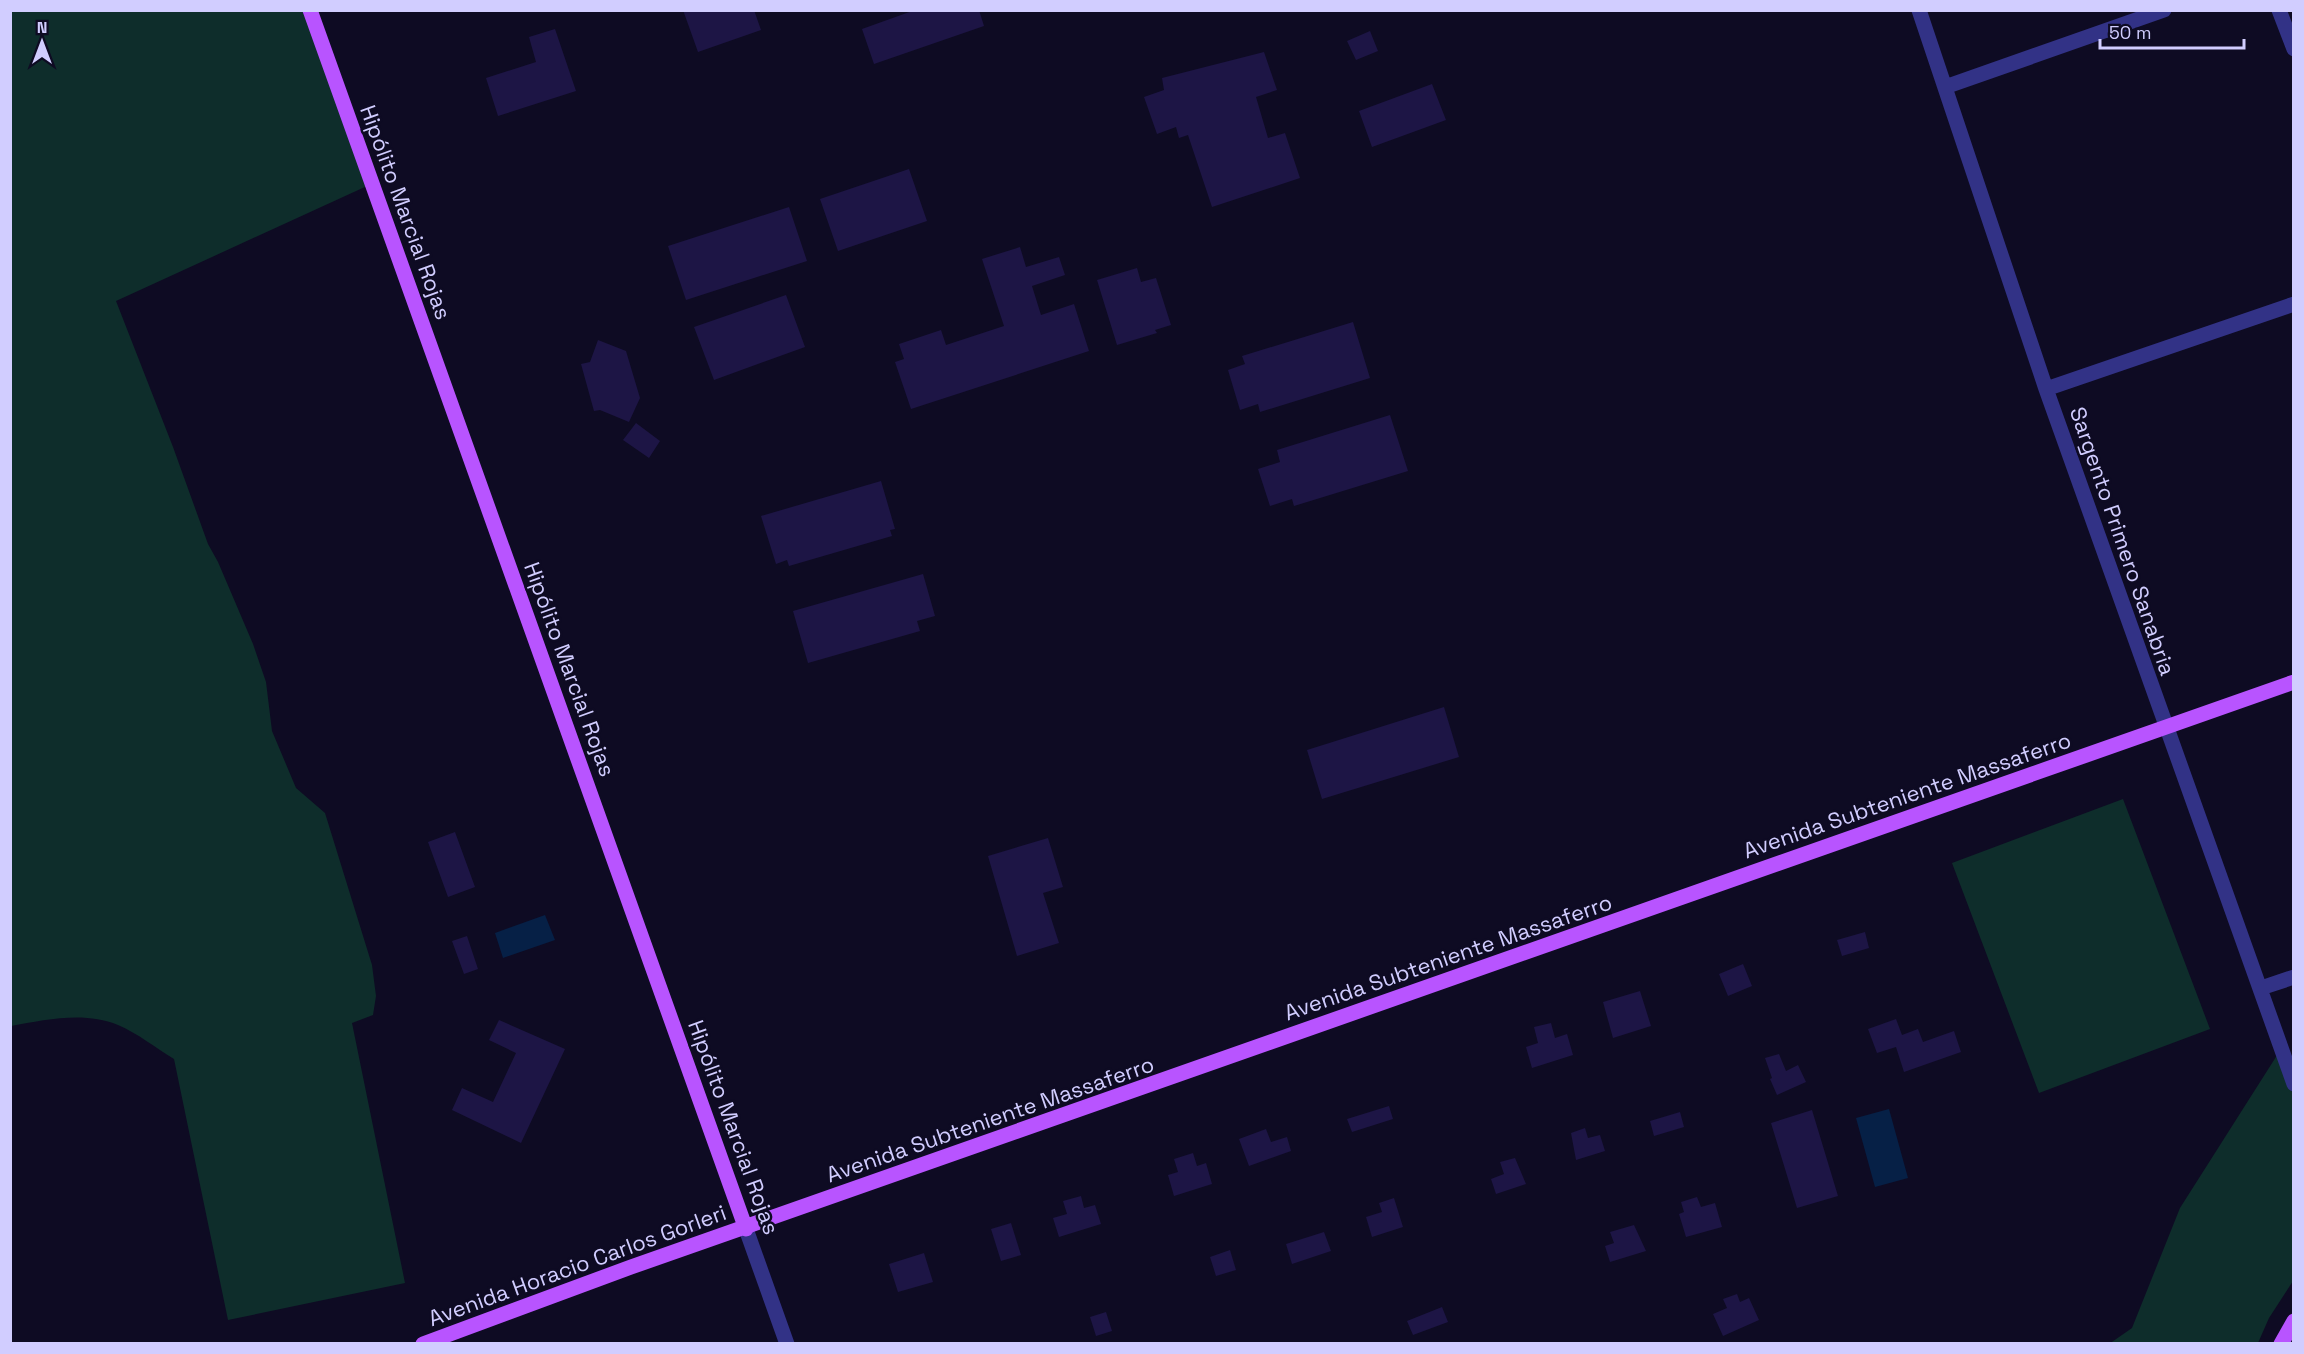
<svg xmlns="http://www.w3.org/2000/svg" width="2304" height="1354" viewBox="0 0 2304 1354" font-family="'Space Grotesk',sans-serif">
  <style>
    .green { fill: #0e2d2b }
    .water { fill: #062046 }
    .building { fill: #1d1545 }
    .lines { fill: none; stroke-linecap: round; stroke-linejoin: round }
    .minor { stroke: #323286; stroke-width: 15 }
    .major { stroke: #b854ff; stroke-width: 15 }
    .labels { text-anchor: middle; stroke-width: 5; stroke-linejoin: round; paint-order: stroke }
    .street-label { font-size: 22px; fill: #d1cdff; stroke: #0e0b23 }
  </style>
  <rect width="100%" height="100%" fill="#0e0b23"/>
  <!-- green -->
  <path class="green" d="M11,11H309L367,186L116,301L173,447L208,544L218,562L253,644L266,682L272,731L296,788L325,813L372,965L376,996L373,1015L352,1023L405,1283L228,1320L174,1059C156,1048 137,1033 118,1025C84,1011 45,1020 11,1026Z
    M2123,799L2210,1029L2039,1093L1952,863Z
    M2281,1049L2294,1084L2293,1281L2269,1318L2258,1343L2109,1344L2132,1328L2180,1208Z"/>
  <!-- water -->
  <path class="water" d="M545,915L555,940L503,958L495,933Z
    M1889,1109L1908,1178L1875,1187L1856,1118Z"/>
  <!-- building -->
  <path class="building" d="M683,10H754L761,30L698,52Z
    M915,10H979L984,26L874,64L862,29Z
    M555,29L576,91L498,116L486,78L536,62L529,37Z
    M1370,31L1378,51L1356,60L1347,41Z
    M1264,52L1277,90L1256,97L1268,138L1285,133L1300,178L1212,207L1188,135L1179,138L1176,127L1157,134L1144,97L1164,90L1162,78Z
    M1432,84L1446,120L1372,147L1359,111Z
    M909,169L927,221L838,251L820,199Z
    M789,207L807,261L686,300L668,246Z
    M1020,247L1026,267L1059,257L1065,275L1032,286L1041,315L1074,304L1089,351L911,409L895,362L904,359L899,344L941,330L946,345L1004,326L982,259Z
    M1137,268L1141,282L1156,278L1171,325L1155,330L1157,333L1117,345L1097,280Z
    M786,295L805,347L714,380L694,327Z
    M1353,322L1370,378L1260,412L1258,404L1240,410L1228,370L1245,364L1242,356Z
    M598,340L626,351L640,398L629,422L600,410L594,411L581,364L590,362Z
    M1390,415L1408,471L1294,506L1292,499L1270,506L1258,469L1280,462L1277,450Z
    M636,423L660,441L649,458L623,440Z
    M881,481L895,529L890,530L892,536L789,566L787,560L776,564L761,516Z
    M923,574L935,616L917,621L920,631L808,663L793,611Z
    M1444,707L1459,757L1322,799L1307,750Z
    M455,832L475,887L448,897L428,842Z
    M1048,838L1063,887L1043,893L1059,943L1017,956L988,856Z
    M1865,932L1869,948L1842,956L1837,940Z
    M467,936L478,969L464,974L452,941Z
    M1743,964L1752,986L1728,996L1719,974Z
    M1640,991L1651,1026L1613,1038L1603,1002Z
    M1896,1019L1902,1035L1918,1029L1923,1042L1954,1031L1961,1052L1904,1072L1896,1047L1877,1053L1868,1029Z
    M499,1020L565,1049L521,1143L452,1110L462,1088L493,1102L516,1053L489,1040Z
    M1551,1023L1555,1038L1567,1034L1573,1055L1532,1068L1526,1047L1538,1043L1534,1027Z
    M1779,1054L1786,1071L1798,1065L1806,1082L1777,1095L1770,1079L1772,1078L1765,1058Z
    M1389,1106L1393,1119L1352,1132L1347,1119Z
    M1812,1110L1838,1196L1797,1208L1771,1123Z
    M1680,1112L1684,1127L1654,1136L1650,1121Z
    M1585,1128L1588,1138L1600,1135L1605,1151L1576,1160L1571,1133Z
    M1266,1129L1271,1142L1287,1137L1291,1151L1249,1166L1239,1139Z
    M1193,1153L1197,1166L1206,1163L1212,1184L1174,1196L1168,1175L1178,1172L1174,1159Z
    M1515,1158L1526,1184L1496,1194L1491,1179L1504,1174L1500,1162Z
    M1081,1196L1084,1208L1095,1205L1101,1224L1059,1237L1053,1218L1067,1214L1063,1201Z
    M1697,1197L1701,1207L1715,1203L1722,1227L1686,1237L1679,1214L1684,1212L1681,1202Z
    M1394,1198L1403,1227L1372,1237L1366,1217L1382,1212L1379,1203Z
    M1011,1223L1021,1255L1001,1261L991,1229Z
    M1634,1225L1646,1251L1610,1262L1605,1246L1614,1243L1610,1232Z
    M1324,1232L1331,1251L1292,1264L1286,1244Z
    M1230,1250L1236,1270L1216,1276L1210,1257Z
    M924,1253L933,1282L898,1292L889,1264Z
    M1737,1294L1740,1302L1749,1298L1759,1320L1723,1336L1713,1314L1727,1308L1723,1299Z
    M1442,1307L1448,1322L1413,1335L1407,1321Z
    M1106,1312L1112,1331L1096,1336L1090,1317Z"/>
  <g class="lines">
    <!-- minor -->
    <path class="minor" d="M1919,10L2046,389L2294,1084
      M2279,10L2294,49
      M1945,87L2164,10
      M2046,389L2294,304
      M2261,988L2294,977
      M746,1229L787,1344"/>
    <!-- major -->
    <path class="major" d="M310,10L746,1229
      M423,1344L631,1267L2294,682
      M2281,1344L2294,1321"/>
  </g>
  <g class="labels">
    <!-- street labels -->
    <g class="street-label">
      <text transform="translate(406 212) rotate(70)" y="8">Hipólito Marcial Rojas</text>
      <text transform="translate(2123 541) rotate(71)" y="8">Sargento Primero Sanabria</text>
      <text transform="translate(570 669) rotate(70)" y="8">Hipólito Marcial Rojas</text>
      <text transform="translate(1907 795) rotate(-19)" y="8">Avenida Subteniente Massaferro</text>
      <text transform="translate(1448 957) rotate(-19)" y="8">Avenida Subteniente Massaferro</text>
      <text transform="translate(990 1119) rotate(-19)" y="8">Avenida Subteniente Massaferro</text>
      <text transform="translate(734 1127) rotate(70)" y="8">Hipólito Marcial Rojas</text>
      <text transform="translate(577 1265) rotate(-20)" y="8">Avenida Horacio Carlos Gorleri</text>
    </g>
  </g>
  <!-- border -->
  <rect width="2304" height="1354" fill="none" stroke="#d1cdff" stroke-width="24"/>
  <!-- north arrow -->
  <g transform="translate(42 42)" stroke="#0e0b23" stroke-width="4.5" paint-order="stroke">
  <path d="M0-4.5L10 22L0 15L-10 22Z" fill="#d1cdff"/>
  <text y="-9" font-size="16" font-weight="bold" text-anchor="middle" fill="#d1cdff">N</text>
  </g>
  <!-- scale -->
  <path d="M2100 39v9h144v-9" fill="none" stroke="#d1cdff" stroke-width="3"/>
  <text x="2109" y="39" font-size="18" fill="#d1cdff" stroke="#0e0b23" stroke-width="4.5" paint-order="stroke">50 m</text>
</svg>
